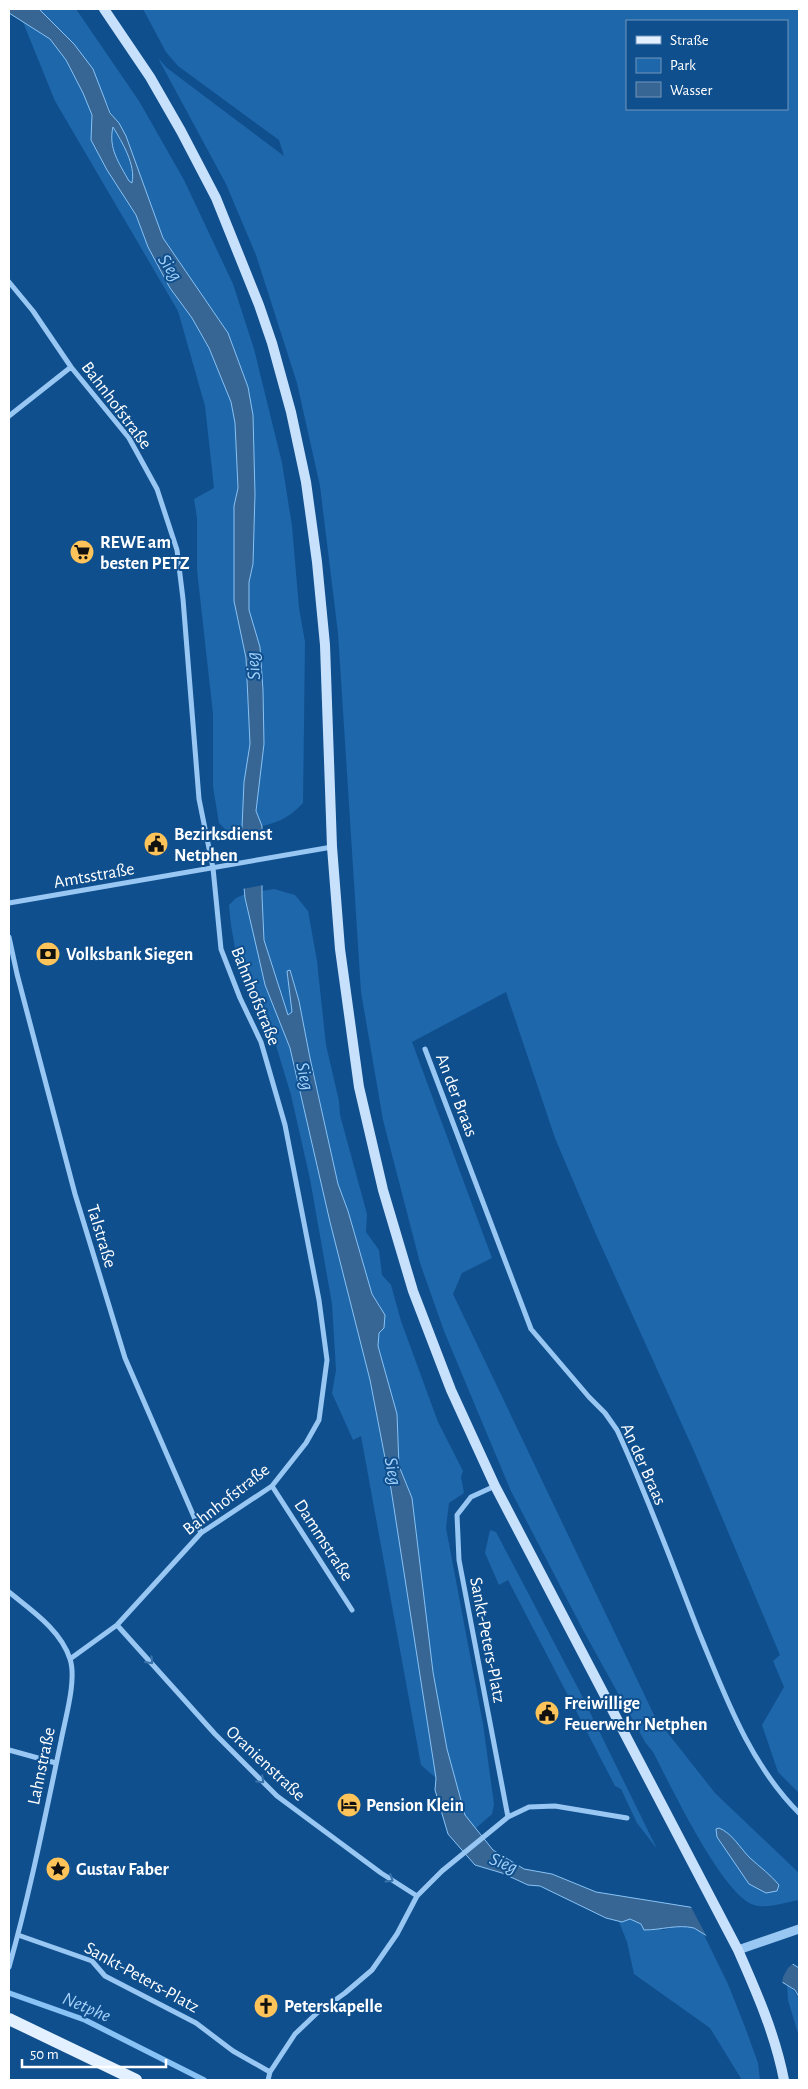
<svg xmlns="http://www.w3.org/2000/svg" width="808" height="2089" viewBox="0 0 808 2089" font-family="'Alegreya Sans',sans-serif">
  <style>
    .green { fill: #1e67ab; fill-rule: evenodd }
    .water { fill: #376694; stroke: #89c3f6; fill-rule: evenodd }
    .pier { fill: #104f8d }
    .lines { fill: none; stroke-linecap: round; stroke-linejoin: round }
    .stream { stroke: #89c3f6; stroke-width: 5.5 }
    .minor { stroke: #98c7f3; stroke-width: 5 }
    .tertiary { stroke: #98c7f3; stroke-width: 9 }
    .secondary { stroke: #c7e1fd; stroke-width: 10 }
    .primary { stroke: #e3f0ff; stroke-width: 12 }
    .oneway { stroke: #3973ac }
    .labels { text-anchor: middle; stroke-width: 4; stroke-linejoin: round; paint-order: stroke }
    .street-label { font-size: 18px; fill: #fff; stroke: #104f8d }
    .poi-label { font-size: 18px; font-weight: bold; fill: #fff; stroke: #104f8d; text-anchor: start }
    .water-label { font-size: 19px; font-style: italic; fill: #a3d1fa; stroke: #104f8d }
  </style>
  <rect width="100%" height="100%" fill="#104f8d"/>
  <!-- green -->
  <path class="green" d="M39,9H76L139,101L184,180L233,284L254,349L282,463L292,526L299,608L305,642L303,803C291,816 280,822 262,826L256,811L264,744L263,690L260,647L249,610V582L253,564L255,494L253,415L248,387L228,333L163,238L126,136C121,127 111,117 109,107L74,44Z
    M143,9H799V1793L778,1772L762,1725L784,1687L773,1661L780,1655L694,1451L594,1230L555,1138L506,992L412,1042L492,1258L462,1273L453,1294L655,1717L715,1793L799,1873V1900C786,1902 767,1909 754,1905C722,1895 670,1784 653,1752L645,1742L583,1630L510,1489L444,1331L420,1263L383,1120L361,992L338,633L320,486L297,383L256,255L226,184L158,58L167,68L284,156L279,140L178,66L166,52ZM627,21H787V109H627Z
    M23,22L50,39L66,60L83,93L92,115L91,140L107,170L136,215L148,247L170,288L192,318L209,348L231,402L235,423L238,488L234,506V601L246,658L250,744L244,782L242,827L239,835L228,832L219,823L213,787V714L197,570V518L194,499L214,488L205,406L178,311L55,101Z
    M112,126C122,142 135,163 132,183L129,181C117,160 110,151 112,126Z
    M274,889L295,895L308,911L317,961L326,1045L339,1101L340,1115L367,1214L366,1232L379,1250L382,1275L391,1285L401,1321L438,1422L463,1471L461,1477L464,1493L449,1503L446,1528L483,1724L494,1804L492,1814L475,1829L465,1815L447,1749L433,1672L412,1498L399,1466L397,1416L378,1346L380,1306L372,1294L348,1211L338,1184L310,1058L299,1001L290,970L287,971L292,1012L288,1015L264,940L262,891Z
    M245,894L265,985L290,1048L330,1222L370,1380L391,1489L436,1778L421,1765L361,1436L353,1440L332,1393L336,1370L332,1304L310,1179L291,1095L274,1039L255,1002L236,954L231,925L229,905L236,898Z
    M490,1530L496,1532L579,1690L657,1849L637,1823L621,1789L615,1786L508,1580L499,1585L485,1553Z
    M630,1918L663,1930L681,1925L694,1928L703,1933L728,1984L745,2027L758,2063L760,2080H742L710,2028L634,1974L627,1942L619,1922Z
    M787,1985C805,1995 799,2019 799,2037L788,2000Z"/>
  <!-- water -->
  <path class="water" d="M9,9H39L74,44L93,69L110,113L119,123L126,136L163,238L228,333L248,387L253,415L255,494L253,564L249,582V610L260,647L263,690L264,744L256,811L262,826V896L264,940L288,1015L292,1012L287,971L290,970L299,1001L310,1058L338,1184L348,1211L372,1294L385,1315L384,1328L379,1333L378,1346L397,1414L399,1466L412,1498L433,1672L447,1749L465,1815L493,1850L524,1869L552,1874L596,1892L708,1910L799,1968V1997L795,1990L694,1928C677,1924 662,1930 644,1930L641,1924L630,1919L622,1922L606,1918L540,1886L528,1885L502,1873L475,1865L448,1834L435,1790L436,1778L391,1489L370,1380L330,1222L290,1048L265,985L258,954L245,898L239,835L242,827L244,782L250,744L246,658L234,601V506L238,488L235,423L231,402L209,348L192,318L170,288L148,247L136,215L107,170L91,140L92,115L83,93L66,60L50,39L9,13ZM113,127C122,142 136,165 132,183L129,181C119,163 108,148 113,127Z
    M719,1828C732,1833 740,1848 750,1858C760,1867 771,1875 779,1885L777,1891L766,1893L749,1884L717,1837L716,1829Z"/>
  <!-- pier -->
  <path class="pier" d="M264,832V885L242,889L237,842Z
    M690,1905L709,1908L795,1962L788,1968L783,1977L782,1985L708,1939Z"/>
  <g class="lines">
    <!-- stream -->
    <path class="stream" d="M9,1993L85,2020L204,2080"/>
    <!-- minor -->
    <path class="minor" d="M9,282L33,311L71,367L129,438L157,489L177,550L183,599L199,799L213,868L221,949L240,998L261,1042L285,1125L319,1300L327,1360L319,1420L306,1443L272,1486L201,1533L117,1625L70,1659
      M9,416L71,367
      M9,903L332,847
      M9,937L17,974L75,1194L125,1358L201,1533
      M425,1049L531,1329L589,1397L605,1413L617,1430C648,1497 673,1566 700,1635C726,1698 750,1764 799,1813
      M272,1486L352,1610
      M495,1486L471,1497L457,1515L459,1560L508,1817
      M9,1592C31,1610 61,1630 70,1659C77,1680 65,1719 61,1741C45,1817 30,1893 9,1967
      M117,1625L215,1734L277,1796L381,1873L417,1896
      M9,1750L56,1763
      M18,1935L92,1961L105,1976L196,2023L233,2051L270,2072
      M268,2080L270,2072L295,2034L317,2013L345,1993L372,1970L397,1934L417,1896L442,1871L508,1817L529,1807L555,1806L627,1818"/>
    <!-- tertiary -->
    <path class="tertiary" d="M738,1950L799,1929"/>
    <!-- secondary -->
    <path class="secondary" d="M104,9L150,77L181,131L216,198L259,305L272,343L291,412L306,482L317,562L325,645L332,847L340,949L359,1087L383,1190L413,1291L451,1390L495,1486L738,1950C757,1993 775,2034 784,2080"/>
    <!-- primary -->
    <path class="primary" d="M9,2019L136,2080"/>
  </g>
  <!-- one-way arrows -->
  <defs><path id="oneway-chevron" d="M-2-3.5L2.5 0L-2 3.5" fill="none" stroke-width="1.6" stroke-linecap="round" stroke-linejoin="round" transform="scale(1.25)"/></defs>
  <g class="oneway">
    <use href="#oneway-chevron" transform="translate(150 1661) rotate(48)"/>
    <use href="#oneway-chevron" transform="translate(261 1780) rotate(44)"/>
    <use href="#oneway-chevron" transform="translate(390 1879) rotate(32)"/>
  </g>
  <!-- icons -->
  <defs>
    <symbol id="supermarket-disc" viewBox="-11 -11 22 22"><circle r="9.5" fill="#ffc459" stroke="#104f8d"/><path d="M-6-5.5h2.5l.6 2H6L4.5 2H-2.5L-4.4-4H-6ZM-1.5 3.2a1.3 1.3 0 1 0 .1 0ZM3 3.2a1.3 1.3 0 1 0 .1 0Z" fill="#111"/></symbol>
    <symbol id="civic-disc" viewBox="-11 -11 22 22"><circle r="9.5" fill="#ffc459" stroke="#104f8d"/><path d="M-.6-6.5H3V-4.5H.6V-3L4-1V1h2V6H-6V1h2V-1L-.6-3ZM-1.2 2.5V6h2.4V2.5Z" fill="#111"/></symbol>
    <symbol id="bank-disc" viewBox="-11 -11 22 22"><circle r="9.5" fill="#ffc459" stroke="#104f8d"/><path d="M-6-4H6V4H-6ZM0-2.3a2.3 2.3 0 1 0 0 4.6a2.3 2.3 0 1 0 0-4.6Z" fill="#111"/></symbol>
    <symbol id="hotel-disc" viewBox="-11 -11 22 22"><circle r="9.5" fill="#ffc459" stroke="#104f8d"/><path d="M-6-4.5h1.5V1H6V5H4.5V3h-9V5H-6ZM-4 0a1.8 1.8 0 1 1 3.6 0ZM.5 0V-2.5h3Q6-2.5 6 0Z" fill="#111"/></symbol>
    <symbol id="sight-disc" viewBox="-11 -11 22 22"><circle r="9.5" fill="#ffc459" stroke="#104f8d"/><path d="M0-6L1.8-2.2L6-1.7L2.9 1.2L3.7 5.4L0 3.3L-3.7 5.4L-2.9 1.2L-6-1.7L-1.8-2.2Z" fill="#111"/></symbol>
    <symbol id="church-disc" viewBox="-11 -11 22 22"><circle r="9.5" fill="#ffc459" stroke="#104f8d"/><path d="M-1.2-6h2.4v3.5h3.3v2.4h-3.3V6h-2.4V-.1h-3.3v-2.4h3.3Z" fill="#111"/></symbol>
  </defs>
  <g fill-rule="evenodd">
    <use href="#supermarket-disc" x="68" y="538" width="28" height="28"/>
    <use href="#civic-disc" x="142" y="830" width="28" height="28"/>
    <use href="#bank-disc" x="34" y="940" width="28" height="28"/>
    <use href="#civic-disc" x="533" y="1699" width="28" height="28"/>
    <use href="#hotel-disc" x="335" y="1791" width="28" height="28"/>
    <use href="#sight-disc" x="44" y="1855" width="28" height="28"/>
    <use href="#church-disc" x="252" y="1992" width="28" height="28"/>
  </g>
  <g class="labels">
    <!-- street labels -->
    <g class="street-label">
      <text transform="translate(117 405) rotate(53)" y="6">Bahnhofstraße</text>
      <text transform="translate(94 875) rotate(-10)" y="6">Amtsstraße</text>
      <text transform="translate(256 996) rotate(68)" y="6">Bahnhofstraße</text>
      <text transform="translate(457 1095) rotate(69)" y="6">An der Braas</text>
      <text transform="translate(102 1236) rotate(73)" y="6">Talstraße</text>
      <text transform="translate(644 1464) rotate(66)" y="6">An der Braas</text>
      <text transform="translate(226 1499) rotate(-38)" y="6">Bahnhofstraße</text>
      <text transform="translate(324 1540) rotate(57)" y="6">Dammstraße</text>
      <text transform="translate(488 1640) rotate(79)" y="6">Sankt-Peters-Platz</text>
      <text transform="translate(266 1763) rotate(43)" y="6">Oranienstraße</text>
      <text transform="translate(41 1766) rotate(-78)" y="6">Lahnstraße</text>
      <text transform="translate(142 1977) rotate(29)" y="6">Sankt-Peters-Platz</text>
    </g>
    <!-- poi labels -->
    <g class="poi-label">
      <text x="100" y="548">REWE am<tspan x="100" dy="21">besten PETZ</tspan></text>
      <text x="174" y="840">Bezirksdienst<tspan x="174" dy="21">Netphen</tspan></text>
      <text x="66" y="960">Volksbank Siegen</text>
      <text x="564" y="1709">Freiwillige<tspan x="564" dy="21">Feuerwehr Netphen</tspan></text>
      <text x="366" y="1811">Pension Klein</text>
      <text x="76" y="1875">Gustav Faber</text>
      <text x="284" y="2012">Peterskapelle</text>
    </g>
    <!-- water labels -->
    <g class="water-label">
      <text transform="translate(171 267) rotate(56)" y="7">Sieg</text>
      <text transform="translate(252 666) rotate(-95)" y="7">Sieg</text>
      <text transform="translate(306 1076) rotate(77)" y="7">Sieg</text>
      <text transform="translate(394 1471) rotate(79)" y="7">Sieg</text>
      <text transform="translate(504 1862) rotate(22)" y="7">Sieg</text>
      <text transform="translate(87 2006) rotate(23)" y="7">Netphe</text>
    </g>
  </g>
  <!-- border -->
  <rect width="808" height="2089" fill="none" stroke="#ffffff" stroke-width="20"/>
  <!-- legend -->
  <rect x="626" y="20" width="162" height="90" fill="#104f8d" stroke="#7095bb"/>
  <rect x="636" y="36" width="25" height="8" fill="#e3f0ff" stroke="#7095bb"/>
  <text x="670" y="45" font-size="15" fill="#ffffff">Straße</text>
  <rect x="636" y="58" width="25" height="15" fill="#1e67ab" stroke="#7095bb"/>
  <text x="670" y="70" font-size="15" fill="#ffffff">Park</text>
  <rect x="636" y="82" width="25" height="15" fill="#376694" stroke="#7095bb"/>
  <text x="670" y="95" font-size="15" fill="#ffffff">Wasser</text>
  <!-- scale -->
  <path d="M22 2059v8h144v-8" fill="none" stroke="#ffffff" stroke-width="2.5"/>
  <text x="30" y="2059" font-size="15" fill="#ffffff" stroke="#104f8d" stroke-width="4" paint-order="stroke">50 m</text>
</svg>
